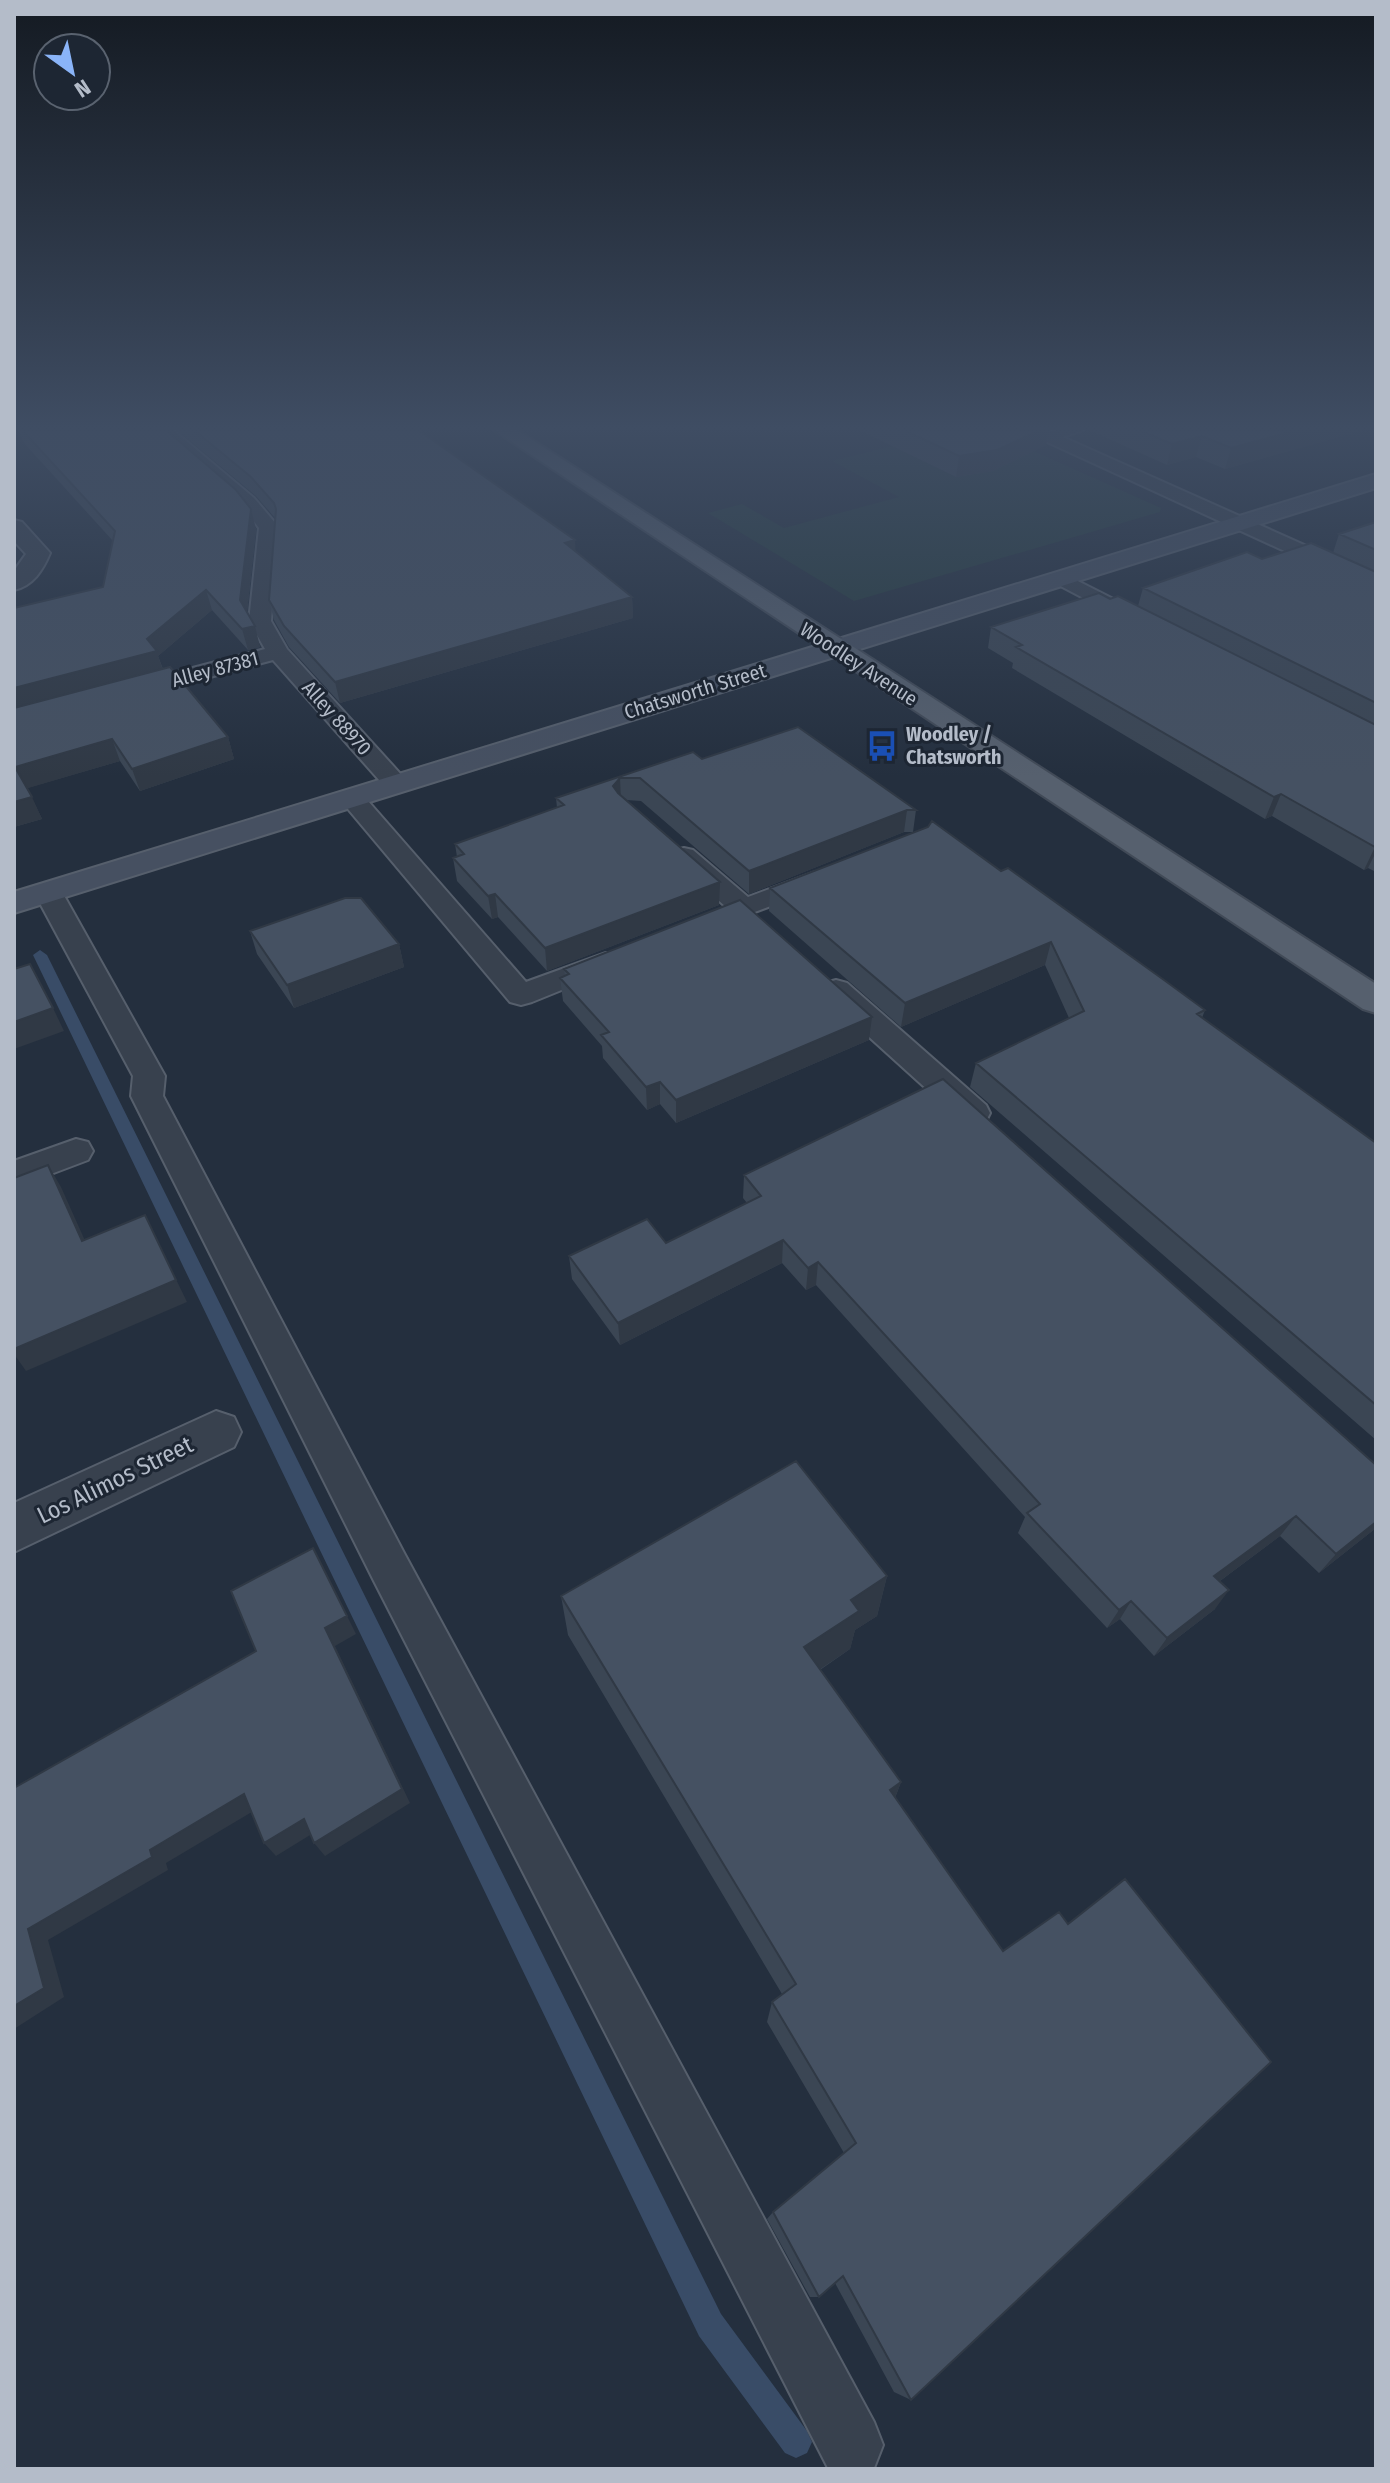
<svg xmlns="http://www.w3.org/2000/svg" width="1390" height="2483" viewBox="0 0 1390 2483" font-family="'Fira Sans Condensed',sans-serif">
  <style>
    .green { fill: #263c3f }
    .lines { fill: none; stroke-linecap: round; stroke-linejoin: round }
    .stream { fill: #394c67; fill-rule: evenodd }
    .service-casing { stroke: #565f6c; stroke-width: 4 }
    .minor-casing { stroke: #565f6c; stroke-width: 4 }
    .secondary-casing { stroke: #565f6c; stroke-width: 4 }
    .primary-casing { stroke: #414a57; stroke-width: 4 }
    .service { fill: #38414e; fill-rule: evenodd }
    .minor { fill: #38414e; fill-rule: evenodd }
    .secondary { fill: #465061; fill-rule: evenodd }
    .primary { fill: #56606e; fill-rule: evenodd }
    .wall { fill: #3b4654 }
    .shaded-wall { fill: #303945 }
    .building { fill: #455162; stroke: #303945; stroke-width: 2 }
    .labels { text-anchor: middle; stroke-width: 6; stroke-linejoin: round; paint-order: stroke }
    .far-street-label { font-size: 20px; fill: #b4bcc9; stroke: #1d2633 }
    .far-poi-label { font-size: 20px; font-weight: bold; fill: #b4bcc9; stroke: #1d2633; text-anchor: start }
    .street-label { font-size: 24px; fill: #b4bcc9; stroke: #1d2633 }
  </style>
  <rect width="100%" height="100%" fill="#242f3e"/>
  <!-- green -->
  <path class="green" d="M939,430H986L1161,508L1160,512L854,601L708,513L742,504L784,528L899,497L832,461L892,446L956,477Z"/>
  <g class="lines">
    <!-- stream -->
    <path class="stream" d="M40,950L47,955L721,2314L807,2431L812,2442L807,2453L796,2458L785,2453L699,2336L33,955Z"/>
    <defs>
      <path id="service" d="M155,430H173L254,498L276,524L278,528L271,621L287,649L405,779L409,784L405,789H387L273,660L132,698L124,696L121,691L124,686L265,649L249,621L259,528L242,506Z
        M1057,430H1083L1048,442L1040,437Z
        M1060,572L1143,614L1147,618L1136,624L1129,622L1053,582L1050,578L1053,574Z
        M352,790L361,793L526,982L606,953L616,956L621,962L616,968L532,1002L521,1005L510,1002L343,803L339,798Z
        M684,848L693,850L748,897L815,872L825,874L829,880L825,886L744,916L734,914L675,862L671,856L675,850Z
        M48,884L58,886L62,892L165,1076L163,1096L404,1553L874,2422L883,2445L874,2468H828L374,1581L131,1096L133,1076L34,892L38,886Z
        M836,980L847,983L986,1105L990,1113L986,1121L974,1125L962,1121L825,997L821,990L825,983Z
        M76,1139L88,1142L93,1151L88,1160L14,1188V1161Z"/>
      <path id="minor" d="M1021,430H1047L1376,577V593Z
        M14,520L22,522L50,553C43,570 33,586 14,590V571L26,554L14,541Z
        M216,1411L234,1417L241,1432L234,1447L14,1552V1503Z"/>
      <path id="secondary" d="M1376,474V488L14,913V892Z"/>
      <path id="primary" d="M494,430H517L1376,984V1013L1363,1009Z"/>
    </defs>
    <!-- service casing -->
    <use href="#service" class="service-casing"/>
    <!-- minor casing -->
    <use href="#minor" class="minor-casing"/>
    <!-- secondary casing -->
    <use href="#secondary" class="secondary-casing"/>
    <!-- primary casing -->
    <use href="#primary" class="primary-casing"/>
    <!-- service -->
    <use href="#service" class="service"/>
    <!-- minor -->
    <use href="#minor" class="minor"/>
    <!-- secondary -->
    <use href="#secondary" class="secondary"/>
    <!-- primary -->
    <use href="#primary" class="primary"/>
  </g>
  <!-- wall -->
  <path class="wall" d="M18,430H166L256,529L247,612L260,647L248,650L212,610L158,656L163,669L228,737L234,759L140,791L120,761L27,788L42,819L14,827V608L103,587L113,541L24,443Z
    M177,430H418L575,551L632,597L633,618L340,703L289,647L274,620L269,600L276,519L256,496Z
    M859,430H1049L1046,445L993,471L956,477Z
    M1089,430H1364L1225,469L1196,457L1167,465Z
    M1376,522V872L1368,868L1364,870L1272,816L1265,819L1012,668L1013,663L988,648L991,627L1110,599L1138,606L1143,588L1262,559L1333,553L1339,534Z
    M693,752L702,759L916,810L913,832H904L749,894L641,801L626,800L719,905L547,971L498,917L492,919L457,881L453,858L457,857L455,844L557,808L556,798Z
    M1001,871L1205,1010L1202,1018L1376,1143V1440L970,1087L976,1063L1069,1018L1045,965L901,1027L769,911L770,888Z
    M250,931L399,944L404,967L294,1008L257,954Z
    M564,969L869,1040L676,1123L660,1104L647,1110L603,1058L602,1046L563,1001L560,978L565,976Z
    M744,1175L1376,1465V1528L1319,1573L1280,1536L1220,1581L1215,1609L1154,1656L1120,1619L1107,1628L1018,1533L1025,1517L816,1285L806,1290L782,1263L620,1345L572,1279L569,1256L666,1243L747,1203L743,1198Z
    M887,1576L877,1616L855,1630L850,1649L820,1670L901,1782L895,1798L911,2400L894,2392L835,2283L819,2297H810L767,2219L773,2212L844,2153L767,2022L772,2002L782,1994L568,1635L561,1596Z"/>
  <!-- shaded-wall -->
  <path class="shaded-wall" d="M1040,430H1049L1046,445L993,471L956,477L959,456Z
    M1297,430H1364L1225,469L1231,448Z
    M1202,436L1196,457L1167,465L1172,444Z
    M251,509L256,529L246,621L240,600Z
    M575,540L576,560L565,543Z
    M206,590L212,610L158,656L164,673L14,712V688L147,639Z
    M632,597L633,618L340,703L335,682Z
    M255,626L260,647L248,650L242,629Z
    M228,737L234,759L140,791L132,769Z
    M112,739L120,761L25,789L15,767Z
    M620,778L621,800L613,786Z
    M1281,794L1272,816L1265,819L1274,797Z
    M32,797L42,819L14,827V802Z
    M907,810L904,832L749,894V871Z
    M1375,847H1376V852L1368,868L1364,870Z
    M720,882L719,905L547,971L545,948Z
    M495,894L498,917L492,919L488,896Z
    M1051,942L1045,965L901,1027L905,1003Z
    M399,944L404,967L294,1008L287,985Z
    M53,1008L64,1031L14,1049V1022Z
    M872,1017L869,1040L676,1123V1100Z
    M660,1082V1104L647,1110L646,1087Z
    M48,1165L61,1187L95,1263L82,1241Z
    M145,1215L187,1302L26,1371L14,1354V1349Z
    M783,1240L782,1263L620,1345L618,1323Z
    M818,1262L816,1285L806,1290L808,1268Z
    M1296,1516L1280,1536L1201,1595L1214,1576Z
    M1376,1522V1528L1319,1573L1336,1554Z
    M313,1548L356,1634L335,1646L410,1803L325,1856L314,1843L325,1628Z
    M887,1576L877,1616L855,1630L850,1649L798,1684L804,1647L851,1600Z
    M1229,1590L1215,1609L1154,1656L1167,1638Z
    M1131,1601L1120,1619L1107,1628L1119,1610Z
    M901,1782L889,1813L890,1790Z
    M244,1794L257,1809L166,1863L168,1870L48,1940L64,1997L14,2029V2006L28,1929L150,1850Z
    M304,1819L315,1832L276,1856L264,1843Z"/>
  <!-- building -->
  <path class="building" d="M22,430H166L235,489L251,509L240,600L255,626L242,629L206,590L147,639L157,651L14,688V608L103,587L115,531Z
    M194,430H418L575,540L565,543L632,597L335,682L284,626L269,600L276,509L274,503L251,477Z
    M904,430H1040L997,450L959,456Z
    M1139,430H1297L1231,448L1202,436L1172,444Z
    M1376,522V550L1339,534Z
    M1311,543L1376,572V703L1143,588L1247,552L1262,559Z
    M1099,593L1110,599L1118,596L1376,725V847H1375L1281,794L1274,797L1016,647L1022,645L991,627Z
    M170,667L228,737L132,769L112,739L15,767L32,797L14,802V708Z
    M798,727L916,810H907L749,871L640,778H620L613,786L618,793L720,882L545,948L495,894L488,896L453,858L464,854L455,844L564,805L556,798L693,752L702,759Z
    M932,821L1001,871L1008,868L1164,980L1205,1010L1197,1014L1376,1143V1405L976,1063L1084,1011L1051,942L905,1003L770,888L928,827Z
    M345,898H361L399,944L287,985L250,931Z
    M740,900L872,1017L676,1100L660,1082L646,1087L601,1035L609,1032L560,978L569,974L564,969Z
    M30,964L53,1008L14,1022V969Z
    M943,1079L1376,1465V1522L1336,1554L1296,1516L1214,1576L1229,1590L1167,1638L1131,1601L1119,1610L1027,1513L1040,1504L818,1262L808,1268L783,1240L618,1323L569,1256L647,1219L666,1243L761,1196L744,1175Z
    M48,1165L82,1241L145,1215L176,1280L14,1349V1178Z
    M796,1461L887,1576L851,1600L859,1611L804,1647L901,1782L890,1790L1003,1951L1059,1912L1068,1924L1125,1879L1271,2062L911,2400L843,2276L819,2297L773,2212L856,2143L772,2002L796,1984L561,1596Z
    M313,1548L347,1616L325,1628L402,1789L314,1843L304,1819L264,1843L244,1794L150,1850L152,1857L28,1929L44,1988L14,2006V1788L256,1651L231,1591Z"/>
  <!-- sky -->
  <linearGradient id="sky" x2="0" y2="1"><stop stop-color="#141a22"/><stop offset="0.55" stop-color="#3f4d63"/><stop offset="1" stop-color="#3f4d63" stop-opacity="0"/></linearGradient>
  <rect width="1390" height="777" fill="url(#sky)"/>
  <!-- icons -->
  <defs>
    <symbol id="bus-bare" viewBox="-9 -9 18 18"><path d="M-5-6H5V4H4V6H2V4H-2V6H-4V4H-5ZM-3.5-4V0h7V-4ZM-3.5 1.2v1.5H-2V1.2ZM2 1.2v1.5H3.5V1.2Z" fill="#1a4fb4" stroke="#1d2633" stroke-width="2.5" paint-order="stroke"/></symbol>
  </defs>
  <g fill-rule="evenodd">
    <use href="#bus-bare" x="860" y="724" width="44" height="44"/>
  </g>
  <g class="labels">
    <!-- far-street labels -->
    <g class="far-street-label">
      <text transform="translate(859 664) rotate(33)" y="7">Woodley Avenue</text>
      <text transform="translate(215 669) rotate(-15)" y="7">Alley 87381</text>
      <text transform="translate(695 691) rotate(-17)" y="7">Chatsworth Street</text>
      <text transform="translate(337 718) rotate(48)" y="7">Alley 88970</text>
    </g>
    <!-- far-poi labels -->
    <g class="far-poi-label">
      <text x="906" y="741">Woodley /<tspan x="906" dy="23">Chatsworth</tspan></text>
    </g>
    <!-- street labels -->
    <g class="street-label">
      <text transform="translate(115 1480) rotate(-26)" y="8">Los Alimos Street</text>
    </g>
  </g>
  <!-- border -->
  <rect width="1390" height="2483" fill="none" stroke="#b4bcc9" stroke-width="32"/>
  <!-- north arrow -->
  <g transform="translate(72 72) rotate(147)"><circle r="38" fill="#1d2633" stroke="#59626f" stroke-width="2"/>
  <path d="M0-6L14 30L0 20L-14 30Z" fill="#8ab4f8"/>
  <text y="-12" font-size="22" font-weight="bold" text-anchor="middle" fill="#b4bcc9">N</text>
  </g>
</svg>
